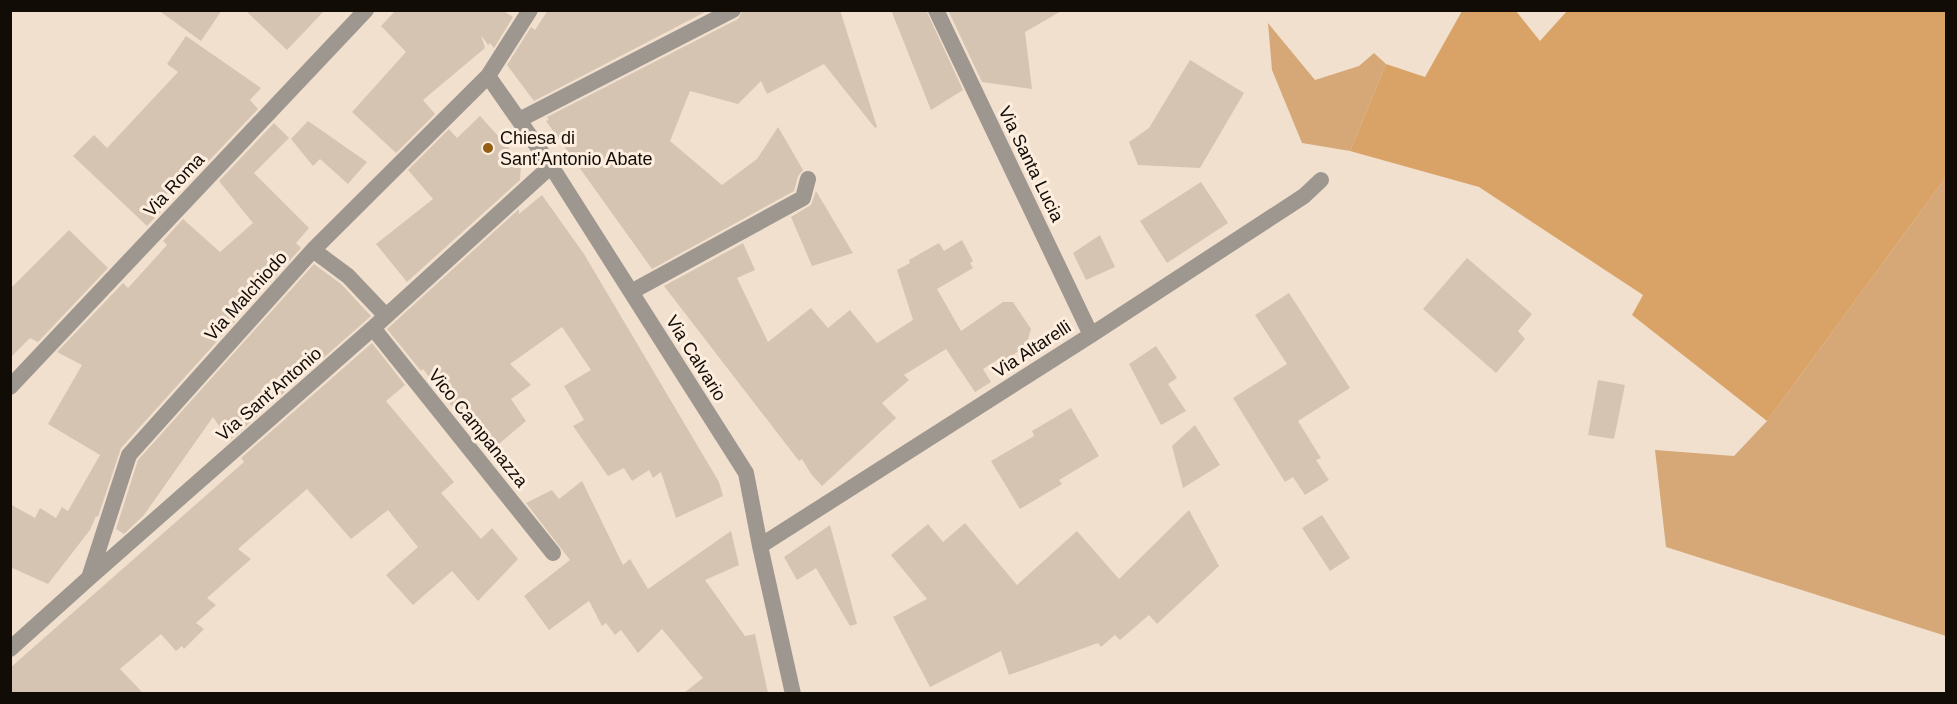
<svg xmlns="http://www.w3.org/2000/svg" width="1957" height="704" viewBox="0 0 1957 704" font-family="Arial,sans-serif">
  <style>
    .green { fill: #d6a877 }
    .forest { fill: #d9a367 }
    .building { fill: #d5c4b2 }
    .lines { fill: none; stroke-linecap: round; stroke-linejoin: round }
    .minor { stroke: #9e978f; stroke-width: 16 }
    .tertiary { stroke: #9e978f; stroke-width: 16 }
    .poi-dot { fill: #945e15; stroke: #fdeedf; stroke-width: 2 }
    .labels { text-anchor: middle; stroke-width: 6; stroke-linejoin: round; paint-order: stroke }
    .poi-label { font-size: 18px; fill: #120c06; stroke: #fdeedf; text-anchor: start }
    .street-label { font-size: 18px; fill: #120c06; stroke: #fdeedf }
  </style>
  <rect width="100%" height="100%" fill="#f2e0ce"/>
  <!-- green -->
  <path class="green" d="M1268,23L1315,80L1359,66L1374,53L1386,64L1350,151L1302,143L1272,70Z
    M1946,177V636L1666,547L1655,450L1734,456L1767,421Z"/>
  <!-- forest -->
  <path class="forest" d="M1462,11H1516L1540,41L1567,11H1946V177L1767,421L1632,315L1643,295L1479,187L1350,151L1386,64L1425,77Z"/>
  <!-- building -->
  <path class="building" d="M158,10H222L201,41Z
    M245,10H325L287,50Z
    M396,10H502L513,17L494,48L490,43L488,45L481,35L485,48L423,100L435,114L396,153L352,112L406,52L381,26Z
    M548,10H709L534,101L507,65L531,27L535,30Z
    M743,10H840L877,127L875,128L824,64L767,94L761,81L738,104L690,91L670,141L722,185L757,159L778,127L803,170L798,176L794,191L652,269L546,121L549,120L547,117L738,19Z
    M891,10H926L963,90L931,110Z
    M948,10H1063L1025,32L1032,89L982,82Z
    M186,36L261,88L250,100L258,109L205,165L200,159L161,200L167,205L147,226L73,156L94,135L107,148L178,72L167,64Z
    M1190,60L1244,93L1200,168L1138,165L1129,142L1149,128Z
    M480,116L508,147L521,165L520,180L407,282L376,244L433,199L408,170L449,129L457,138Z
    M308,121L367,162L348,184L320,159L313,166L291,139Z
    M274,123L289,138L254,173L309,228L296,243L301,248L121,448L98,517L96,516L90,530L48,584L10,567V504L35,518L40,508L56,518L62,507L68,511L100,455L48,424L82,365L57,352L123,283L128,288L167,245L163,241L183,219L220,252L253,223L219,181Z
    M1201,182L1228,223L1167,263L1140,221Z
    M816,191L853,253L812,266L791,217L811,205Z
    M542,195L584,254L719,482L723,496L676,518L661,472L653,478L649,470L632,481L624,468L608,476L573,426L584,420L564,386L591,370L562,327L510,364L531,385L511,399L526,421L488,453L423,369L421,371L387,329L519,209V214Z
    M69,230L108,268L38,342L30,338L10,358V289Z
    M1100,235L1115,267L1086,280L1073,253Z
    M962,240L973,261L970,263L973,268L937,289L961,331L1003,302H1013L1031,329L1026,346L1006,360L1000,358L983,369L991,382L975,392L946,349L904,375L909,380L882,403L896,418L822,486L811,474L802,459L799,461L664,286L743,243L755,270L737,278L768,342L811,308L828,328L850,310L877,343L913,320L897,270L910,263L909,260L939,243L944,251Z
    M1467,258L1532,314L1518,331L1525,339L1496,373L1423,309Z
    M314,264L341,284L371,316L229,441L213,417L144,515L124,534L116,529L138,460Z
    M1289,293L1350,388L1298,421L1321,458L1316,460L1329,480L1305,495L1293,477L1285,482L1233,398L1287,364L1255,315Z
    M372,343L405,385L386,401L454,482L441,493L481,539L492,528L518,559L478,601L452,571L413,605L386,575L418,547L388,510L351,539L307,489L238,549L251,559L207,598L216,605L196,623L204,629L184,649L182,646L176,651L161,634L120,669L143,693H10V668L244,462L241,458Z
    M1156,346L1177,378L1168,384L1186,411L1161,425L1129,364Z
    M1598,380L1625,385L1614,439L1588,435Z
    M1071,408L1099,456L1059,480L1062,484L1020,509L991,461L1034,436L1032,431Z
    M1195,425L1220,465L1183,488L1172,446Z
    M582,481L623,565L630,559L648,589L731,531L739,565L705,580L745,636L755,634L768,693H684L703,678L662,629L638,653L621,630L615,635L606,623L602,626L589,601L549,630L524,596L570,560L526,503L552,490L559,499Z
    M1189,510L1219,566L1157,624L1149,615L1120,640L1115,635L1101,647L1098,643L1009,675L1001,651L930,687L893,617L927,599L891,555L928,524L943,542L965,523L1017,585L1077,531L1119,579Z
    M1322,515L1350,558L1330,571L1302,528Z
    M830,525L857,624L850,626L816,568L797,580L784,557Z"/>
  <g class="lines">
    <!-- minor -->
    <path class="minor" d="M936,10L1091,335
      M488,76L551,166L746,473L760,546L793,694
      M519,120L733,10
      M313,250L348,276L386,316
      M631,292L803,198L808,179
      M373,328L553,553
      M760,546L1091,335L1304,196L1321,180
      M89,578L129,455L313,250L488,76L530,10
      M10,649L89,578L373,328L551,166"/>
    <!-- tertiary -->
    <path class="tertiary" d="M10,387L366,10"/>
  </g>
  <!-- markers -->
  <circle class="poi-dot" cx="488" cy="148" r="6"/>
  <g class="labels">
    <!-- poi labels -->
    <g class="poi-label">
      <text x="500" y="144">Chiesa di<tspan x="500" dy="21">Sant'Antonio Abate</tspan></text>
    </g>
    <!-- street labels -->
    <g class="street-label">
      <text transform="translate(1031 164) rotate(64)" y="6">Via Santa Lucia</text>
      <text transform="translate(174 185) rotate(-47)" y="6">Via Roma</text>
      <text transform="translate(246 296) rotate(-48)" y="6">Via Malchiodo</text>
      <text transform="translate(1032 349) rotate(-33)" y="6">Via Altarelli</text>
      <text transform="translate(696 358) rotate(58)" y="6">Via Calvario</text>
      <text transform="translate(269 394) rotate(-41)" y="6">Via Sant'Antonio</text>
      <text transform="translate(478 428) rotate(51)" y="6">Vico Campanazza</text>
    </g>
  </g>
  <!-- border -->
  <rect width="1957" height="704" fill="none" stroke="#120c06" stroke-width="24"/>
</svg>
